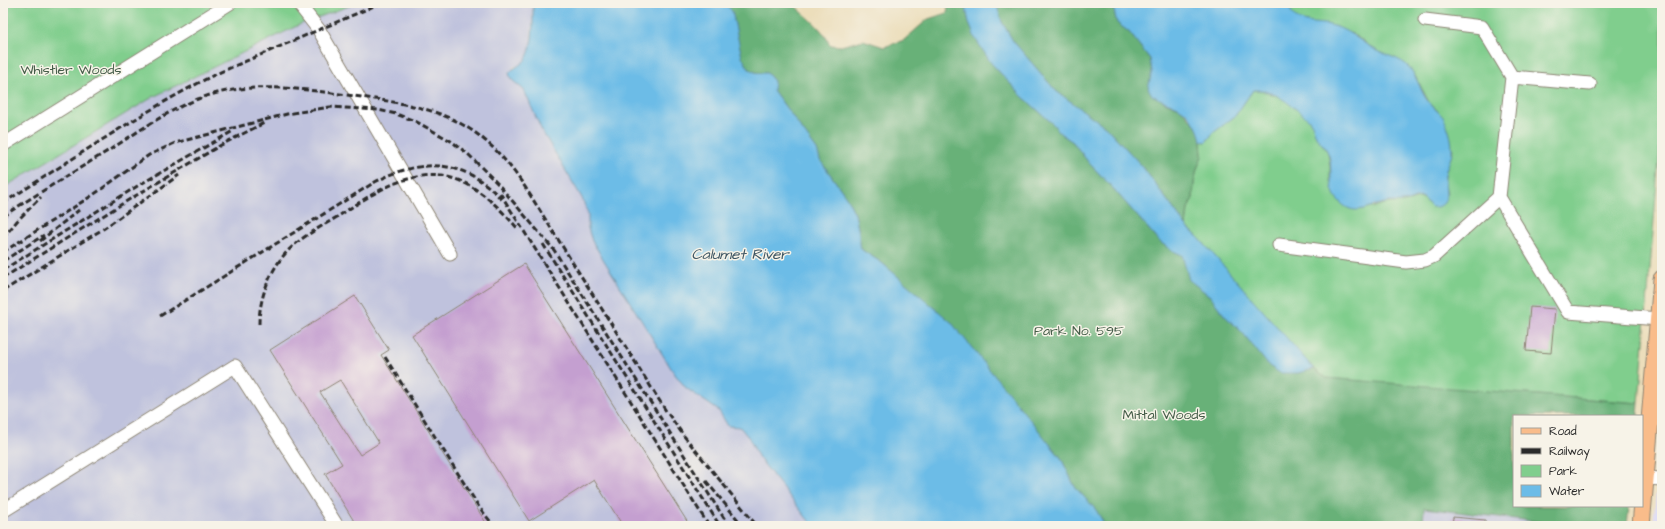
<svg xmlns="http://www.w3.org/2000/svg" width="1665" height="529" viewBox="0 0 1665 529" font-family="'Architects Daughter',sans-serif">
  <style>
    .built { fill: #d8d7f8 }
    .industrial { fill: #bfc2dd }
    .green { fill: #80ce8d; stroke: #567c5c }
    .forest { fill: #68b178; stroke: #4a6e52 }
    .water { fill: #6cbce7; stroke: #4c7489 }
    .building { fill: #c49fd0; fill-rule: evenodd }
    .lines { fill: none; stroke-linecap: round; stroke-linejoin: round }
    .minor-casing { stroke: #8c8473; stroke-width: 15 }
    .major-casing { stroke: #8c8473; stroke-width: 19 }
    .minor { stroke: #fff; stroke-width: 13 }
    .major { stroke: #f9bc8a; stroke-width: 17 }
    .rail { stroke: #2b2b2b; stroke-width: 3; stroke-dasharray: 6 3; stroke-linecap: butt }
    .labels { text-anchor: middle; stroke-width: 3; stroke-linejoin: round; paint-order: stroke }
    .park-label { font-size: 14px; fill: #445c48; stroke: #f7f3e8 }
    .water-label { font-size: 15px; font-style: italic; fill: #3e5663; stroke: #f7f3e8 }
  </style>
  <rect width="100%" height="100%" fill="#f7f3e8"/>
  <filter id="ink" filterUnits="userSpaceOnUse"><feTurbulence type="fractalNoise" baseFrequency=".025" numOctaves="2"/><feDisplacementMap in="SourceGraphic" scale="8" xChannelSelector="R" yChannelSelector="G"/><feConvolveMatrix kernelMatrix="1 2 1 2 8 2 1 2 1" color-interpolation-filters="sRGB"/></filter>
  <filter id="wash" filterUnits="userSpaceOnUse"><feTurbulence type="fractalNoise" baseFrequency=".012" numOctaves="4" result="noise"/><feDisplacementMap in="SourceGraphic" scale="16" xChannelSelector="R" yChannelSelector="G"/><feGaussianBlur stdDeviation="0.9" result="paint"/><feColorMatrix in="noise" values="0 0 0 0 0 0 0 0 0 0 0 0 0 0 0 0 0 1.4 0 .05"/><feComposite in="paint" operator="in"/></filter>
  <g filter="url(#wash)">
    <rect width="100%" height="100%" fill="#ecdebb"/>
    <!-- built -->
    <path class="built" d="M1656,493L1662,501V526H1653Z"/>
    <!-- industrial -->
    <path class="industrial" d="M357,3H533L531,47L527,57L521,65L513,67L519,85L524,89L542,131L582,198L588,214V228L592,241L686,388L719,411L728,426L740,427L749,438L759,458L813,526H3V188L153,97L303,23Z
      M1424,508L1541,522L1548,526H1423Z"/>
    <!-- green -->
    <path class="green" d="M3,3H357L303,23L153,97L3,188Z
      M1293,3H1662V122L1639,403L1525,394L1514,416L1372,382L1326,378L1314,369L1293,347L1199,238L1186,226L1188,209L1193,198L1194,183L1197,169L1202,156L1201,141L1206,142L1213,133L1235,116L1253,90H1260L1283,98L1306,116L1312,122L1316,136L1328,152L1330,167V181L1373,208C1387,201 1390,204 1404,202C1412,201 1417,197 1425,199L1427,203L1447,193L1444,182L1446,171L1453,150L1437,110L1430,104L1414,74L1407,65L1375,50L1353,34L1299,20L1292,16L1290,8Z"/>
    <!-- forest -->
    <path class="forest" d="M720,3H792C806,17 822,26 830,45L841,46L863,40L884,47L904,40L928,19L947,13L948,8L944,3H965L969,23L991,63L1022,96L1053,124L1061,134L1073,142L1089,163L1111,186L1160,242L1171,250L1182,255L1190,280L1210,296L1225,316L1242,332L1298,373L1314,369L1326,378L1639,403L1638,416H1514V506H1629L1627,526H1548L1541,522L1424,508L1423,526H1104L1102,520L1096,510L1075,487L1061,458L1050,445L912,289L882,263L862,250L859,244V233L855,214L847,198L820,160L817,150L773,90L774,81L767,73C762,73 754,73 749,69C732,55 742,8 720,3Z
      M996,3H1112L1117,23L1129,32L1150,59L1152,72L1164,102L1180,108L1194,123L1200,131L1201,141L1202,156L1197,169L1194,183L1193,198L1188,209L1186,226L1142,166L1106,127L1056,91L1013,41L1002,22Z"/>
    <!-- water -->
    <path class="water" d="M533,3L725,4L732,11L742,57L749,69L757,73H767L774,81L773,90L817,150L820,160L847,198L855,214L859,233V244L862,250L882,263L951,322L1061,458L1075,487L1096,510L1102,520L1104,526H813L759,458L749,438L740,427L728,426L719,411L686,388L674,373L592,241L588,228V214L582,198L542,131L524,90L511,79L509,73C515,66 523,65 527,57C534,45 533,17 533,3Z
      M965,3H996L1002,22L1013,41L1056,91L1106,127L1142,166L1186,226L1199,238L1314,369L1298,373H1280L1269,366L1242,332L1225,316L1210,296L1189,280L1182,255L1171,250L1160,242L1111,186L1089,163L1073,142L1061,134L1053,124L1022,96L991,63L975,38L969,23Z
      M1112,3H1293L1290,8C1295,27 1319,21 1334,26C1350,31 1360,41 1374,49C1384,55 1401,58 1409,67C1418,78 1421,93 1430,104C1434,108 1439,112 1443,117C1448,126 1452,138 1452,149C1453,158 1446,166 1445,175C1444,187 1453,209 1431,207C1429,205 1426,200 1424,198C1417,195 1409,202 1403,202C1397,203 1391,201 1385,203C1370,205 1356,217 1342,204C1324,188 1335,171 1328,153C1326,147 1320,142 1317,138C1314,133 1314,126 1310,121C1306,116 1301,113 1296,109C1283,99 1271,89 1253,90L1235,116L1213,133L1206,142L1201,141C1199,128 1190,113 1178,107C1170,103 1160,100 1152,95L1148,88L1152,72L1150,59L1129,32L1117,23Z"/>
    <g id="blocks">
      <!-- building -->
      <path class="building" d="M524,264L690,526H623L594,480L529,521L412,335Z
        M355,296L389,350L381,355L488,526H357L325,474L342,464L270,350ZM340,380L379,443L360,455L320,392Z
        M1530,307L1555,309L1551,353L1526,351Z
        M1453,517L1485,520V526H1452Z"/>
    </g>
  </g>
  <g filter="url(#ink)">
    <use href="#blocks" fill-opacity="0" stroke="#8c8473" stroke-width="1"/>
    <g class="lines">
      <defs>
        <path id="minor" d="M298,3L319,30L450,254
          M1512,77L1590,84
          M3,145L230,3
          M1499,197L1568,312L1659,319
          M1279,245L1406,262L1425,260L1434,256L1499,197L1512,77L1482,27L1425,20
          M1645,478L1662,479
          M3,511L235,366L337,526"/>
        <path id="major" d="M1641,526L1662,279"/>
      </defs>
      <!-- minor casing -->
      <use href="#minor" class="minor-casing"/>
      <!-- major casing -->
      <use href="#major" class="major-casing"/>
      <!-- minor -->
      <use href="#minor" class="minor"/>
      <!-- major -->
      <use href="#major" class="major"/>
      <!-- rail -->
      <path class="rail" d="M500,193L709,526
        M3,203C74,159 142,111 216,74L381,3
        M3,216C39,193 75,171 111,149C139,131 167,111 198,99C248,80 302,89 354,96C388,101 424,105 456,121C487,137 508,161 527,190L666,411L684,436L757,526
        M3,238L17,221L41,197
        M40,241L79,210
        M543,244L720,526
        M3,252L93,195L149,155L175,143L287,114L330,107L378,110L396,114L415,121L451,141L468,154L498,184L554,250L729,526
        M3,261L44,235
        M3,270L139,185L233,131
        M3,278L130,199L221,145L264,123
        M3,291L103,229L179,175
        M160,316L375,182C421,158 465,158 502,200
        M259,324C259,300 269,272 285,254C299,238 319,228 337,217C360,202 385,184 412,178C422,175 433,175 442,176C473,180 499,207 518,229
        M385,357L479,507L494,526
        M706,481L743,526"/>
    </g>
  </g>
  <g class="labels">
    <!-- park labels -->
    <g class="park-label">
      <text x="71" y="74">Whistler Woods</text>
      <text x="1079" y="335">Park No. 595</text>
      <text x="1164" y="419">Mittal Woods</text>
    </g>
    <!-- water labels -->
    <g class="water-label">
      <text x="740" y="259">Calumet River</text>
    </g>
  </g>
  <!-- margin -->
  <rect width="1665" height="529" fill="none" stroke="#f7f3e8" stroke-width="16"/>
  <!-- legend -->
  <rect x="1513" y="415" width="130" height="92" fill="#f7f3e8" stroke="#a5a39c"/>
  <rect x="1521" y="428" width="20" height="6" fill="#f9bc8a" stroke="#a5a39c"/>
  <text x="1549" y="435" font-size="12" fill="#2b2b2b">Road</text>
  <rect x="1521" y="448" width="20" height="6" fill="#2b2b2b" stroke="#a5a39c"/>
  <text x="1549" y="455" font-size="12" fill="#2b2b2b">Railway</text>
  <rect x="1521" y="465" width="20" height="12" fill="#80ce8d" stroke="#a5a39c"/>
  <text x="1549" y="475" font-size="12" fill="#2b2b2b">Park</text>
  <rect x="1521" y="485" width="20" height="12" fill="#6cbce7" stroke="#a5a39c"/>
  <text x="1549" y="495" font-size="12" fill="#2b2b2b">Water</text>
</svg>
